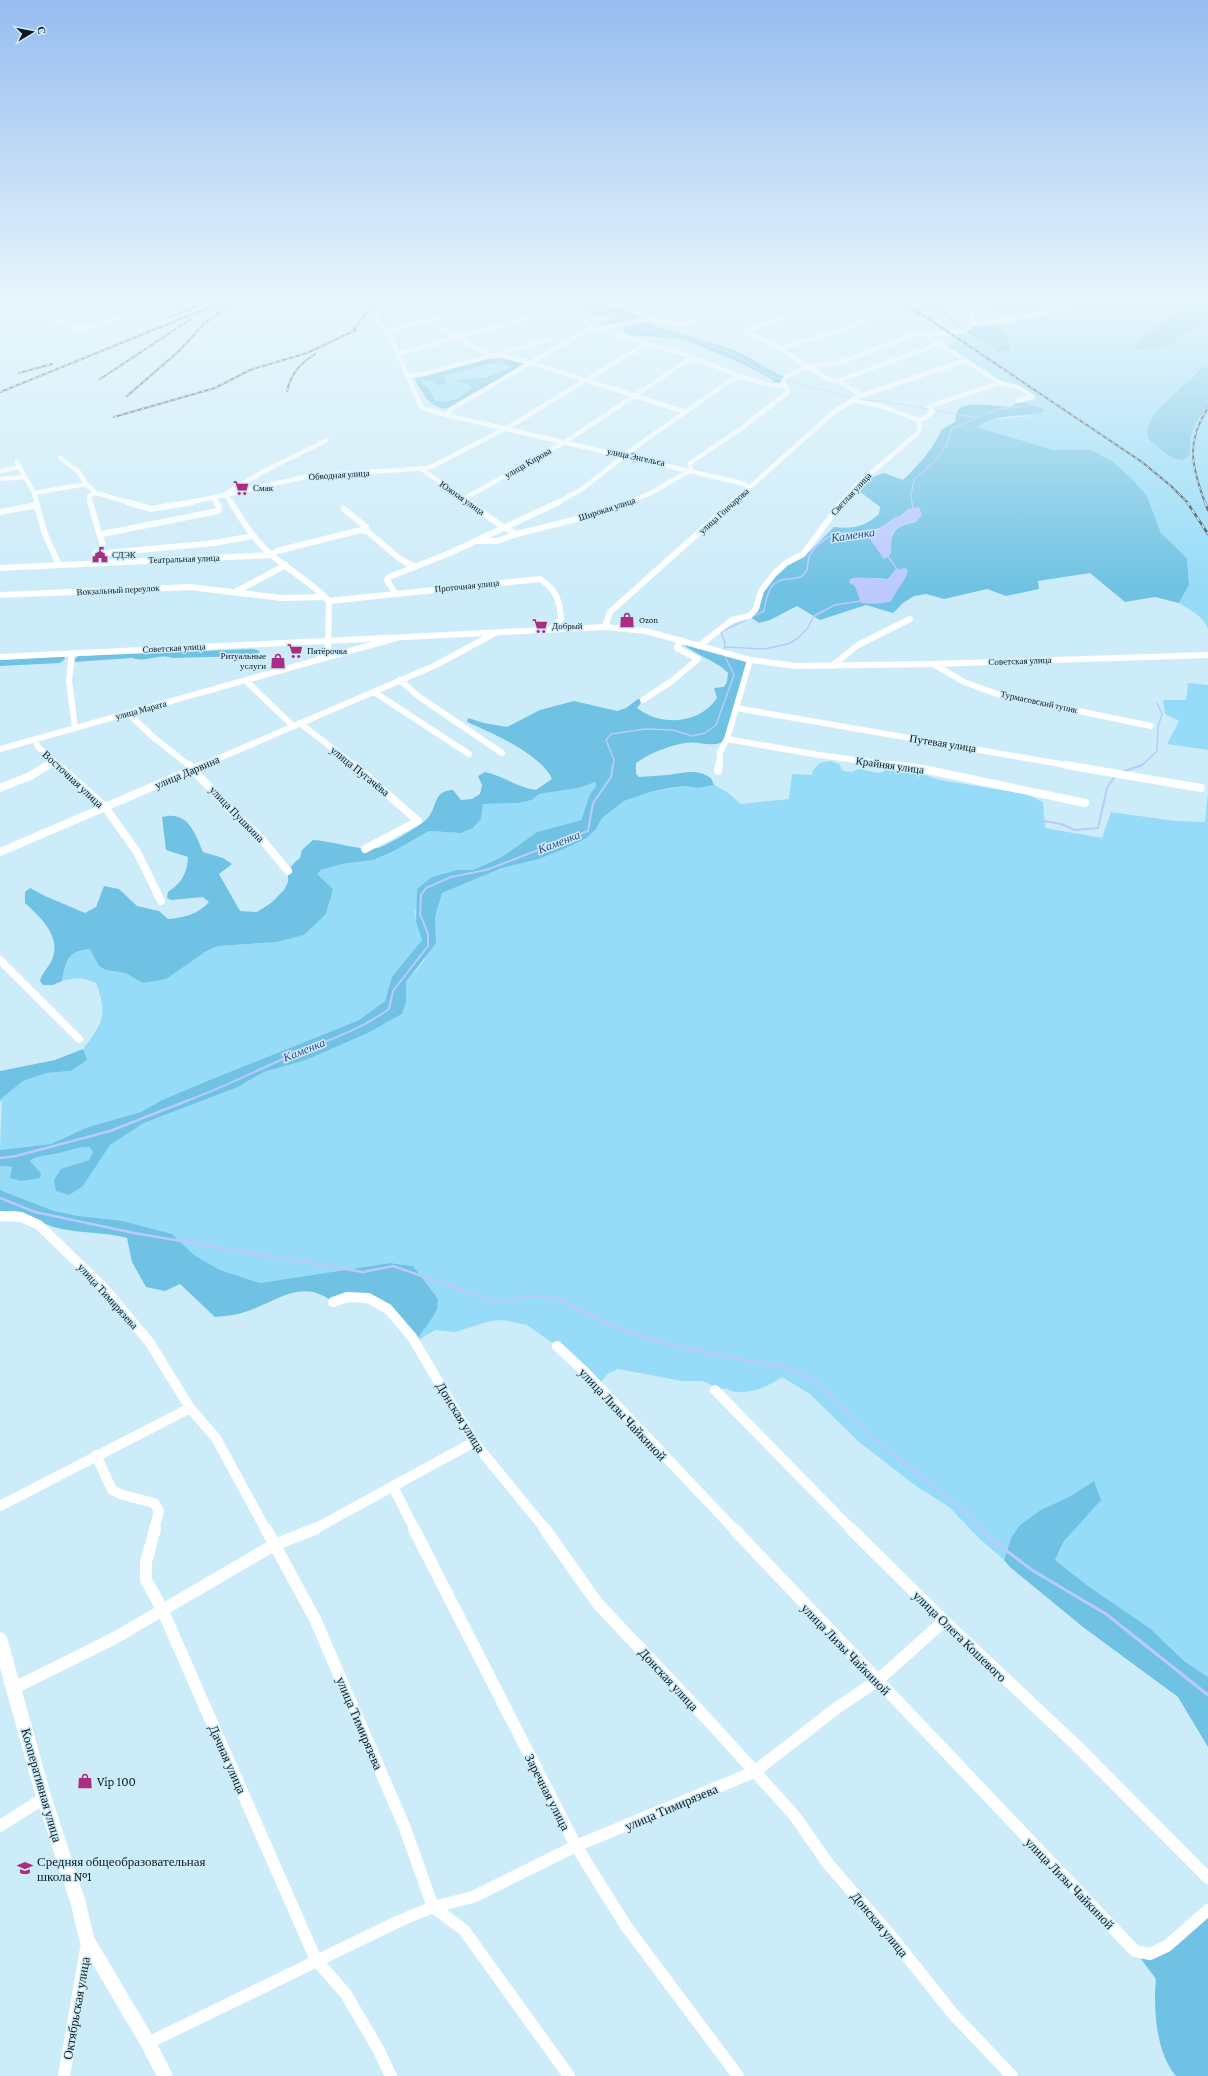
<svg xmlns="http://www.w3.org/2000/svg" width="1208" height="2076" viewBox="0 0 1208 2076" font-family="'Crimson Pro',serif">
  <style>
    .green { fill: #96dbf7 }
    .forest { fill: #6fc2e3; fill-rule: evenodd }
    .water { fill: #bbc9fd }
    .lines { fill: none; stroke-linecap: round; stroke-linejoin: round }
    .stream-far4 { stroke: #bbc9fd; stroke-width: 1 }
    .stream-far3 { stroke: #bbc9fd; stroke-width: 1.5 }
    .stream-far2 { stroke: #bbc9fd; stroke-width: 2 }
    .stream-far1 { stroke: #bbc9fd; stroke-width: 2.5 }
    .stream { stroke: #bbc9fd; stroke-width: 3 }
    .minor-far4 { stroke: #fff; stroke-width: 4.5 }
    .minor-far3 { stroke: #fff; stroke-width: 6 }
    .minor-far2 { stroke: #fff; stroke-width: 8 }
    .minor-far1 { stroke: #fff; stroke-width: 10 }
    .minor { stroke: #fff; stroke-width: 12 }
    .tertiary { stroke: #fff; stroke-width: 15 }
    .primary { fill: #fff; fill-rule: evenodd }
    .rail-far1-casing { stroke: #39484e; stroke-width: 2 }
    .rail-casing { stroke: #39484e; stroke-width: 2.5 }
    .rail-far1 { stroke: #cdecf9; stroke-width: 1; stroke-dasharray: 3.5; stroke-linecap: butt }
    .rail { stroke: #cdecf9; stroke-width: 1.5; stroke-dasharray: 4.5; stroke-linecap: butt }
    .labels { text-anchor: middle; stroke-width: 3; stroke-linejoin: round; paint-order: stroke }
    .far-street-label { font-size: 9px; fill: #101b1f; stroke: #cdecf9 }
    .far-poi-label { font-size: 9px; fill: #101b1f; stroke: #cdecf9; text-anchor: start }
    .street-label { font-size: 11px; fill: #101b1f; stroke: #cdecf9 }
    .water-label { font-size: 12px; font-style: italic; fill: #394691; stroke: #cdecf9 }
    .near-street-label { font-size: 13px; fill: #101b1f; stroke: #cdecf9 }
    .near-poi-label { font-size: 13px; fill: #101b1f; stroke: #cdecf9; text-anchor: start }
  </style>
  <rect width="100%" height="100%" fill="#cdecf9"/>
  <!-- green -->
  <path class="green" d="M886,297H905L920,308L896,304Z
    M942,297H1193L1164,322L1139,339L1133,351L1198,327L1208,320V368L1202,366L1184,387L1164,401L1163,450L1172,458L1190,455C1189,434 1194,422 1208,407V629C1204,617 1189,609 1179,603L1189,585L1187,558L1161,533L1147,496L1067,451L1053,450L976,427L986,420L1031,416L1018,401L1032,398L1023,390L1000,383L939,344L953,345L958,341L951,333L964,331L991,348L1007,337L999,328L997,322L1009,319L989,309L972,305L966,300L949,302Z
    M502,363L511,366V368L483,378L459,380L461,383L469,384L471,387C462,396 445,409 433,400C429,396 425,388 421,384L422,381L430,380L439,386L447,375L484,365Z
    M1188,683L1208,685V750L1167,744L1179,721L1165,714L1163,700H1186Z
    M830,761L839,764L843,771L852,772L858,769L879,773L883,772L887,768L922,774L940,780L1026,794L1043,802L1045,828L1102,838L1111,812L1175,821L1205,822L1208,793V1677L1184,1661L1151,1629L1088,1586L1055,1560L1094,1481L1011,1538L1004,1560L980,1539L949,1507L916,1486L859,1442L810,1394L782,1377C769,1386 753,1393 737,1392C726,1391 729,1386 715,1390L710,1384L702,1381H682L618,1369L607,1374L598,1387L557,1346L527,1325L503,1320L490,1321L455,1332L435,1330L415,1342L437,1309L413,1266L390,1263L260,1283L220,1270L194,1255L172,1234L54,1211L0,1190V1166L12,1167L11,1178L41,1173L30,1161C38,1155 45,1156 54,1154C67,1152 76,1147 89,1147L93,1152L89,1160L73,1165L83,1186L110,1145L144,1123L238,1087L264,1072L306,1060L368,1033L402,1014L406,1003V982L424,961L442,893L502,868L539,859L562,850L587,838L596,829L602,818L624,801L650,792L685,786L698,788L714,785L727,792L741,804L789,799L792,774L812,775L813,770L820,763Z
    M595,781L596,786L590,794L581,820L537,832L502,857L473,870H458L415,911L416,922L422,940L393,977L385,1001L359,1020L212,1079L162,1100L141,1112L88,1127L51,1144L0,1150L2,1098L23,1081L46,1073L71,1071L86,1060L83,1049C103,1023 108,1015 96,983C83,977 75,977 62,981C66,961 67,951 91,949L106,970L125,973L143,983L218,946L277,942L304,935L326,914L333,889L316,874L321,870L342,864L373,860L392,852L429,831L461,833L473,828L481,819L483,804L518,803L532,800L539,794L578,788Z"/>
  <!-- forest -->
  <path class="forest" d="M557,297H575L581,300L628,310L642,316L636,321L651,319L649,323C675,335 705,339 731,349C751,356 766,370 786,377L780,383H773V380L743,364L695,344L678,339L629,335L624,331L623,324L595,328L613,319V317L592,314L577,305L562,301Z
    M905,297H942L949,302L945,312L962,328L958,327L939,313L920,308Z
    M1193,297H1208V320L1166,346L1133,351L1139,339L1164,322Z
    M997,322L999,328L1007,337L1011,349L999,352L964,331L972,324Z
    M492,358H505L528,365L451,408C432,411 425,397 416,382L415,378ZM502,363L511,366L510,368L483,378L459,380L457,382L469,384L471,388C460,398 449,405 434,400L430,390L422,384V382L430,380L439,386L447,383L445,378L447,375L484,365Z
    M1202,366L1208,368V407C1194,422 1189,434 1190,455L1183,460L1172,458L1149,440L1147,429C1157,401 1185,390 1202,366Z
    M1018,401L1044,409L1043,412C1022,418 994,413 977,427L1053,450H1091L1113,462L1133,480L1147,496L1161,533L1187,558L1189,585L1179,603L1155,597L1125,602L1090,573L1038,581L1039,589L1006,596L987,589L944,599L926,594L914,596L903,603L893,613L866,605L820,620L797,606L770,620L759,623L749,616C758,607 756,602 761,591C769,574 788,564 803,554L809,552L834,527C852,529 865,527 879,514L880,507L859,491L873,477L884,473L903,480C915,469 936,446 941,430L955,422C956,418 956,412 958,410C966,400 999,407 1011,407ZM908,509L917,518L916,522C895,526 890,531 891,553L874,545L867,533C878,529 901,518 908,509ZM895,570L899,587L890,602L859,596L855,586L873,578L888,579Z
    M680,640L750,660L727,739C713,750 701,740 685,743C668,746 650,753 636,763V774L639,777C649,776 658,776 668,775C685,773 696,768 711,778L714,785L698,788L685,786L669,788L650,792L624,801L602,818L596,829L587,838L562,850L539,859L502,868L442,893L435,918L436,943L406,982V1003L402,1014L368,1033L306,1060L264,1072L238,1087L144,1123L110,1145L83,1186L69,1195L56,1191L54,1180L61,1169L89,1160L93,1152L89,1147C76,1147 67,1152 54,1154C45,1156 38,1155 30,1161L41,1173L40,1178L21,1181L10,1178L12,1167L0,1166V1150L51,1144L88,1127L141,1112L162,1100L212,1079L359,1020L385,1001L392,977L422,940L416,922L417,889L432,877L458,870H473L502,857L537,832L581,820L590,794L596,786L595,782L578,788L539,794L532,800L518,803L483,804L481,819L473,828L461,833L429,831L392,852L373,860L342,864L321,870L317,874L333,889L326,914L304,935L277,942L218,946L205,952L166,979L143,983L125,973L106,970L99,966L90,949C67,951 66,961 62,981L53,985H43L40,981C42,973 47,969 51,962C63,937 41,918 25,903V892L30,888L45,896L85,913L96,907L104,886L119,889L137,906L159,911L168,919C184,918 198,914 209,902L203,897L171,900L167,898L168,892C182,883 187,873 188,857L166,850L162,817C188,810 195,833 203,852L223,858L232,864L219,874L240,911L257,912L271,903L284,890L288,882V871L295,862L300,858L302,850L313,840C334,841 357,851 377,848C387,846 419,826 427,819C438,807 432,791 453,790L461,800L472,799L480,794L482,785L478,776L485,772C503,776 517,787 536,790L552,779C541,754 492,733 467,722L468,718L484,723L507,727L540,710L574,701L617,711L626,708L638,699L643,700L637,708C661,727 700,724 717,698L714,688L724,687L727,682L728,673C715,659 688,653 680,640Z
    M253,649L260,651L256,655L245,656L172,658C159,653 146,663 132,658L75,662V659L78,656Z
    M64,656L65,659L60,663L0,666V660Z
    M83,1049L87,1060L71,1071L46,1073L23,1081L2,1098L0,1102V1071L55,1060Z
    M0,1190L54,1211L79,1216L122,1221L172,1234L194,1255L220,1270L260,1283L390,1263L413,1266L438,1299L437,1309L432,1318L415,1342L412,1337L368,1298L333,1302C302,1278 279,1300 248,1311C238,1315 225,1316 215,1317L180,1284L165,1291L146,1287L132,1262L127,1238C102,1231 71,1234 48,1225C32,1219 18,1203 0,1215Z
    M1094,1481L1101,1500L1064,1541L1055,1560L1088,1586L1151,1629L1184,1661L1208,1677V1747L1178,1697L1083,1627L1010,1567L1004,1560L1011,1538L1020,1525L1041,1510L1071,1496Z
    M1208,1910V2076H1176C1156,2053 1153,2008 1156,1979L1135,1951L1150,1954Z"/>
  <!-- water -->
  <path class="water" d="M919,507L922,515L916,522L905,524L897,528L892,533L890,555L884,559L866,533L877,530L894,518L903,515L908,509Z
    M905,568L908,570C906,582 896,589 890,602L875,604L861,603L855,586L849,583L850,579C863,575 875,580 888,579L895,570Z"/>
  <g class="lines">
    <!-- stream-far4 -->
    <path class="stream-far4" d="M568,297L630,321
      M634,324L659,334L703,343L727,351L770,376L853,398
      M860,400L883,401L978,418
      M1063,400L1077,390V387L1057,385L1096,377L1122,369L1129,358L1153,348L1148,339L1152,334L1189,310L1194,300L1200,297
      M912,503L911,496L914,479L934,462L947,445L951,429L998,409L1046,404"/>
    <!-- stream-far3 -->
    <path class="stream-far3" d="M912,502L913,511
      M887,555L899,572
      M724,647L764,649L788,644L798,638L807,629L814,616L835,605L861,601
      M613,766L614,760L606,740L611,734L645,729L673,730L692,736L705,733L716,725L734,675L724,654L725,643L721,632L764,611C767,595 769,579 789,579C794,578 799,579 803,575C810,570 806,562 810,555C816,543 831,533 844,533C853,533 860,535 869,533
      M1141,766L1157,751L1158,727L1162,714L1157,703"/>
    <!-- stream-far2 -->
    <path class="stream-far2" d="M1122,772L1142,765
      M1044,821L1061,824L1075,830L1098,828L1107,788L1115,776
      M186,1101C222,1088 255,1071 290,1056C327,1040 355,1033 389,1009L393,991L428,946V934L420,914L421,895L426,888L451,877L486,870L588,831L593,803L611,777L613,765"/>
    <!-- stream-far1 -->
    <path class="stream-far1" d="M0,1158L16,1156L110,1131L189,1100
      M0,1198L35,1212L134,1233L363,1272L393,1266L499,1303L527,1296L557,1299L609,1324L655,1341L732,1358L781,1366L815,1381L871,1437L968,1513L982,1530"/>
    <!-- stream -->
    <path class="stream" d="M981,1529L987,1536L1032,1570L1106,1614L1208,1695"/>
    <!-- minor-far4 -->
    <path class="minor-far4" d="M387,297L381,304L377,319L390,337L422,408L450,416L741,483L746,485L748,490
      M550,297L590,325L589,329
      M645,297L632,304L631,308L651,319L685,325L726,307L759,297
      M843,297L744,331L780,348L826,378L846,385L862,396
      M963,297L972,309V324
      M0,301L81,329L165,303L147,297
      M381,304L400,306L491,356H504L538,365L686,412
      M400,306L398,304L424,297
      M40,314L91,297
      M58,321L133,297
      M597,329L657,318L695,297
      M385,332L514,297
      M923,333L1000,383
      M780,348L836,332L894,309L872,297
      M398,354L566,307
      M408,376L424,374L552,339
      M837,381L939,344
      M450,416L449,412L451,409L589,329H597L684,354L742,377L771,385L786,386
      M918,420L924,419L933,411L929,407L933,405L1000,383L1018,387L1033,397L1018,401
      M60,458L79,472L86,484
      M17,462L34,493L37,503
      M420,468L469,503
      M691,470L690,463L742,428L787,393L788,391L783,382L786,377L803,368L842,362L912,335L922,333L945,334L964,331L972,324L997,322L1054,310L1076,301L1143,297
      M0,471L19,467
      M0,479L24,477
      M34,493L86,484L96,493L131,503
      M227,493L266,470L327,440
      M226,495L231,503
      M213,498L217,503
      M464,499L565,442L691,358
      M90,503L89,496L96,493
      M188,503L309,476L427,468L433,466L512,425L645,344
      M557,503L582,489L637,446L731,380L742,377
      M626,503L651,493L691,470
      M732,503L834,412L857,397L966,360
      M841,503L855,487L918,433L920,426L918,420L881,406L851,400"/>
    <!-- minor-far3 -->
    <path class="minor-far3" d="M36,502L45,534L59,565
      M90,502L103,546L95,554
      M127,502L151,509L193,502
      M231,502C241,519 252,536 266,550C286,569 310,581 329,601L328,650L319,658
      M468,502L503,527L517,534L585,517L629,502
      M344,509L366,527L364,531
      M0,512L37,505
      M102,534L218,511L219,506L216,502
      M475,541H497L517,534
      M95,554L214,543L253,536
      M272,555L277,551L361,530L367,531L400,559L415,567
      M0,568L272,555
      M235,592L286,565
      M395,593L387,580L389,577L450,553L559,502
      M0,595L190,587L282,598L325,597
      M329,601L540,579C556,589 560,601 561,619L550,630
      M605,627L610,612L733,502
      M699,646L732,620L749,616L756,609L761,591L774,574L786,563L803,554L842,502
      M72,653L69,681L75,728
      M933,664L964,682L997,694L1151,726
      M832,666L858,645L910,619
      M400,680L418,696L502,753
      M246,681L292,725
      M374,692L469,754
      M643,700L672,681L698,659L677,648L680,640
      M736,708L1072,766
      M128,713L153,737L190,766
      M300,723L355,766
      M35,739L38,747L59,766
      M727,739L819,755L900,766
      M0,749L396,638
      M46,766L54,761
      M201,766L436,665L495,633
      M719,766L720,752L727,739L750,660"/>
    <!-- minor-far2 -->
    <path class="minor-far2" d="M58,765L105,807L137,852L161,901
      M189,765L232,812L260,837L288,871
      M354,765L418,821L365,849
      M892,765L923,769L1085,803
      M1066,765L1201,788
      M718,771L719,765
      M0,788L30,776L48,765
      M0,852L203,765
      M0,960L79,1039"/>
    <!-- minor-far1 -->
    <path class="minor-far1" d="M0,1216L21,1217L39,1225L104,1288L150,1343L190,1408L216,1438L266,1530
      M333,1302L347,1297L368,1298L388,1309L412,1337L474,1442L546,1530
      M557,1346L585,1372L735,1530
      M715,1390L852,1530
      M96,1455L112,1490L123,1495L154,1503L159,1511L154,1530
      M393,1487L415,1530
      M0,1506L190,1408
      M313,1530L474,1442"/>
    <!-- minor -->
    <path class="minor" d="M155,1529L146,1562V1580L162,1609L316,1960L346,1994L378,2049L391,2076
      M266,1529L315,1619L405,1828L433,1907L464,1930L569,2076
      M414,1529L576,1846L626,1926L738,2076
      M545,1529L598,1604L707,1719L794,1815L829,1865L891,1936L953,2014L1012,2076
      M734,1529L1135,1951L1150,1954L1167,1946L1208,1910
      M851,1529L944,1621L1076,1745L1208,1878
      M14,1688L113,1639L274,1545L315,1529
      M0,1826L44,1798
      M148,2043L399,1921L433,1907L473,1897L576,1846L754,1772L838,1707L877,1681L944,1621
      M64,2076L87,1943"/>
    <!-- tertiary -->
    <path class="tertiary" d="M0,1640L44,1798L78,1902L87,1940L148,2043L165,2076"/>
    <!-- primary -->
    <path class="primary" d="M605,624L646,628L751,657L796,663L933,661L1208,652V658L933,667L796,669L750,663L645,634L605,630L0,660V654Z"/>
    <defs>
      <path id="rail-far1" d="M889,297L923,315L1142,462L1171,486L1188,503
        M170,317L216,297
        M351,333L379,297
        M19,373L52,364
        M100,379L191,319
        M287,391C291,373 300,364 315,354
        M0,392L235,297
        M127,396L179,351L204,324L223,309L243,297
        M114,417L215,388L250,370L307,353L356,330
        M1205,503C1192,467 1185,442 1208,408"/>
      <path id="rail" d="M1187,502L1208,534
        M1205,502L1208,510"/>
    </defs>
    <!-- rail-far1 casing -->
    <use href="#rail-far1" class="rail-far1-casing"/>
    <!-- rail casing -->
    <use href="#rail" class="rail-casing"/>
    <!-- rail-far1 -->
    <use href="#rail-far1" class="rail-far1"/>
    <!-- rail -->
    <use href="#rail" class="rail"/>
  </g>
  <!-- sky -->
  <linearGradient id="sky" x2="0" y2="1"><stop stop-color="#96bcf0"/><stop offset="0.51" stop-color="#e8f6fc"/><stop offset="1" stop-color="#e8f6fc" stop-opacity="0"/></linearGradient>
  <rect width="1208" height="588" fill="url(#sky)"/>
  <!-- icons -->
  <defs>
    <symbol id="supermarket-bare" viewBox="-9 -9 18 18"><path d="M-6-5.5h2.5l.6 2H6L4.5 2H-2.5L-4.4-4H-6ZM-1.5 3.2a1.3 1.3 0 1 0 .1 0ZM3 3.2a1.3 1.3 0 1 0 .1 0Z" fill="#a92e81" stroke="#cdecf9" stroke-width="2.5" paint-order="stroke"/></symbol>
    <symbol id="civic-bare" viewBox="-9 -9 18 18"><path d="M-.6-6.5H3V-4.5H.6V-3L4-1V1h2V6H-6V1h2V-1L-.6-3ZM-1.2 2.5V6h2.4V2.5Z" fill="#a92e81" stroke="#cdecf9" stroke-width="2.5" paint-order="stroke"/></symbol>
    <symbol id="shop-bare" viewBox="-9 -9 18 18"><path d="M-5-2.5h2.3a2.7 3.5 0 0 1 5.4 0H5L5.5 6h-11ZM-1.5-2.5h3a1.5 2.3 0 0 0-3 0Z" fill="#a92e81" stroke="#cdecf9" stroke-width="2.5" paint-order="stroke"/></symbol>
    <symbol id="school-bare" viewBox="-9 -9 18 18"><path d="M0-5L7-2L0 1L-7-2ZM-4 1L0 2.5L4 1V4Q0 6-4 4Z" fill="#a92e81" stroke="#cdecf9" stroke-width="2.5" paint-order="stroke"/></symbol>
  </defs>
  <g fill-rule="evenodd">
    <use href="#supermarket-bare" x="230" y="477" width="22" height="22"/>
    <use href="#civic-bare" x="89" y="544" width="22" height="22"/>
    <use href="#shop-bare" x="616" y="609" width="22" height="22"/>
    <use href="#supermarket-bare" x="529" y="615" width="22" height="22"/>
    <use href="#supermarket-bare" x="284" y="640" width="22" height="22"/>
    <use href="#shop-bare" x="267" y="650" width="22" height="22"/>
    <use href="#shop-bare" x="74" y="1770" width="22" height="22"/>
    <use href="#school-bare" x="14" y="1857" width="22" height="22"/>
  </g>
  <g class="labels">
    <!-- far-street labels -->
    <g class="far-street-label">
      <text transform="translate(636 457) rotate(12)" y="3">улица Энгельса</text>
      <text transform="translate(528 463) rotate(-30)" y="3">улица Кирова</text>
      <text transform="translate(339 475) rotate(-4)" y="3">Обводная улица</text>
      <text transform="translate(851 494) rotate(-47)" y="3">Светлая улица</text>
      <text transform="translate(462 498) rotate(35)" y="3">Южная улица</text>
      <text transform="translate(607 509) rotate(-18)" y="3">Широкая улица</text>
      <text transform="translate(724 511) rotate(-42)" y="3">улица Гончарова</text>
      <text transform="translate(184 559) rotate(-2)" y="3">Театральная улица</text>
      <text transform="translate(467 586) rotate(-6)" y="3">Проточная улица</text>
      <text transform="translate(118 590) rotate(-3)" y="3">Вокзальный переулок</text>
      <text transform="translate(174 648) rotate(-3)" y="3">Советская улица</text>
      <text transform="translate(1020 661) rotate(-2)" y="3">Советская улица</text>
      <text transform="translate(1039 702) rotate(12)" y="3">Турмасовский тупик</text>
      <text transform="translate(141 710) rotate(-15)" y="3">улица Марата</text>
    </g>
    <!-- far-poi labels -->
    <g class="far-poi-label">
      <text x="253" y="491">Смак</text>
      <text x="112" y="558">СДЭК</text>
      <text x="639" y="623">Ozon</text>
      <text x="552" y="629">Добрый</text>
      <text x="307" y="654">Пятёрочка</text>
      <text x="266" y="659" text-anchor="end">Ритуальные<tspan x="266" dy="10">услуги</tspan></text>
    </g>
    <!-- street labels -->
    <g class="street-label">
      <text transform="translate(943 743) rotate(9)" y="4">Путевая улица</text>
      <text transform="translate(890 765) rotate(8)" y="4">Крайняя улица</text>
      <text transform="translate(360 771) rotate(39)" y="4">улица Пугачёва</text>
      <text transform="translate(187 772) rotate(-23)" y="4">улица Дарвина</text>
      <text transform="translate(73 779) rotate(43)" y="4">Восточная улица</text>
      <text transform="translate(237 814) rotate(46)" y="4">улица Пушкина</text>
      <text transform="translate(108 1296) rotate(48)" y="4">улица Тимирязева</text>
    </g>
    <!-- water labels -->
    <g class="water-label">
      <text transform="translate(853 535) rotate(-8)" y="4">Каменка</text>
      <text transform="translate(559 842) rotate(-21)" y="4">Каменка</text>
      <text transform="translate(304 1050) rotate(-22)" y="4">Каменка</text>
    </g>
    <!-- near-street labels -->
    <g class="near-street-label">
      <text transform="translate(623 1414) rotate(47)" y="5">улица Лизы Чайкиной</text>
      <text transform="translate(461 1417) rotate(58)" y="5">Донская улица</text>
      <text transform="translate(960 1636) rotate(44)" y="5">улица Олега Кошевого</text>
      <text transform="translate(846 1649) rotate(46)" y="5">улица Лизы Чайкиной</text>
      <text transform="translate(669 1679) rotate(47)" y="5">Донская улица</text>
      <text transform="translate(360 1723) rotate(67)" y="5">улица Тимирязева</text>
      <text transform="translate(228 1759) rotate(66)" y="5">Дачная улица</text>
      <text transform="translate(42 1785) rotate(74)" y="5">Кооперативная улица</text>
      <text transform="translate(548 1792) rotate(63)" y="5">Заречная улица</text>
      <text transform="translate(671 1807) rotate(-23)" y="5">улица Тимирязева</text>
      <text transform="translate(1070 1883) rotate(46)" y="5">улица Лизы Чайкиной</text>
      <text transform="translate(880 1924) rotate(50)" y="5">Донская улица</text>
      <text transform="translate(76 2008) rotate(-80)" y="5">Октябрьская улица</text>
    </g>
    <!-- near-poi labels -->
    <g class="near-poi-label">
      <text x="97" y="1786">Vip 100</text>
      <text x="37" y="1866">Средняя общеобразовательная<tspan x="37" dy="15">школа №1</tspan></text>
    </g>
  </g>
  <!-- north arrow -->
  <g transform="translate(32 32) rotate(80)" stroke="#cdecf9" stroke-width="3" paint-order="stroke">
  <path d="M0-3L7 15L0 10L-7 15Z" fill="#101b1f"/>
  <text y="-6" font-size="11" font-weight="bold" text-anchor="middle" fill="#101b1f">С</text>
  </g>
</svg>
